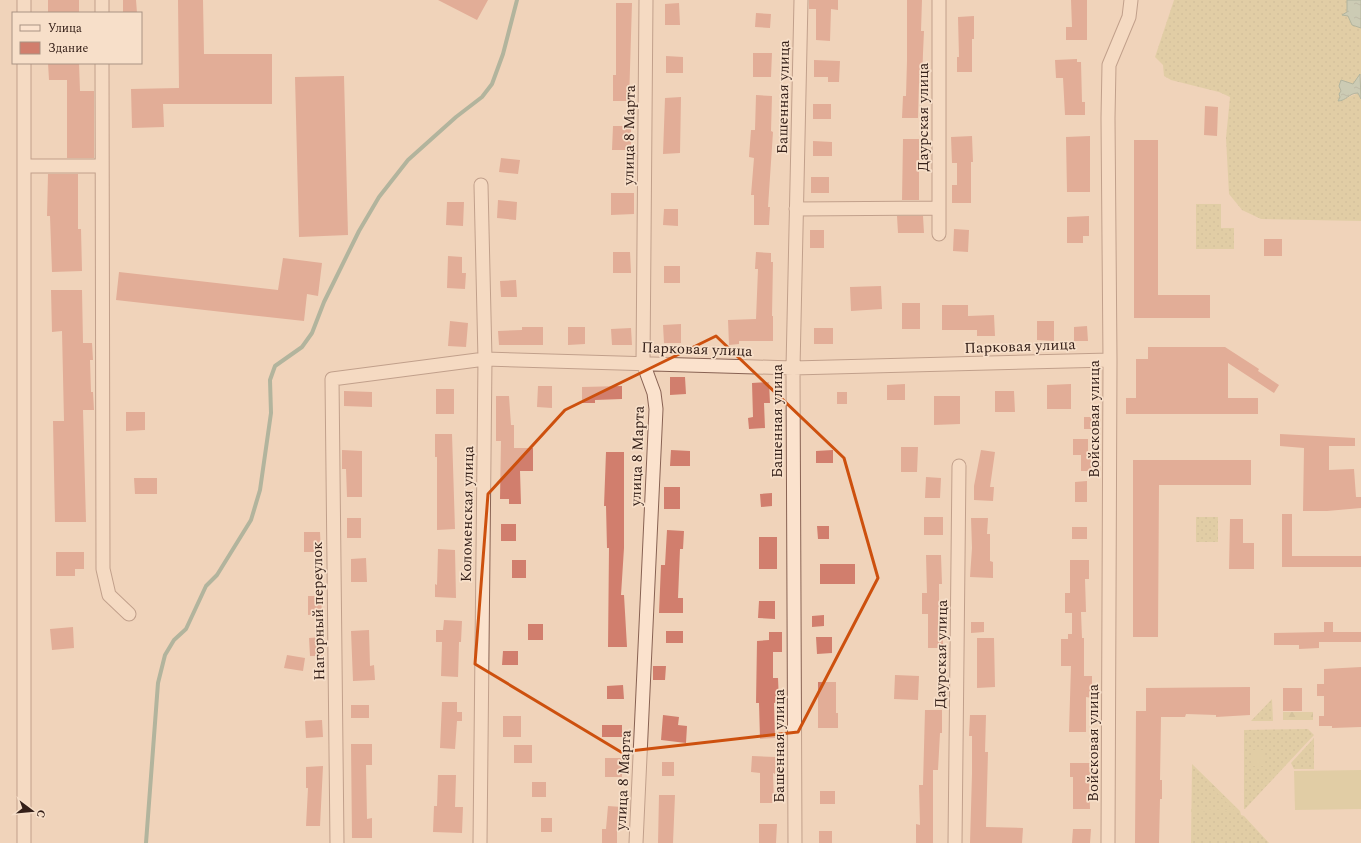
<svg xmlns="http://www.w3.org/2000/svg" width="1361" height="843" viewBox="0 0 1361 843" font-family="Spectral,serif">
  <style>
    .grass { fill: url(#grass-dots) }
    .forest { fill: url(#forest-firs) }
    .garden { fill: #cec68d }
    .water { fill: url(#water-ripples); stroke: #668e7a }
    .lines { fill: none; stroke-linecap: round; stroke-linejoin: round }
    .stream { stroke: #668e7a; stroke-width: 4 }
    .building { fill: #d17e6d }
    .minor-casing { stroke: #886253; stroke-width: 15 }
    .minor { stroke: #fbe2cd; stroke-width: 13 }
    .marked { fill: none; stroke: #cd500e; stroke-width: 3; stroke-linejoin: round }
    .labels { text-anchor: middle; stroke-width: 3.5; stroke-linejoin: round; paint-order: stroke }
    .street-label { font-size: 15px; fill: #352019; stroke: #f7dfc9 }
  </style>
  <defs>
    <pattern id="grass-dots" width="8" height="8" patternUnits="userSpaceOnUse"><rect width="8" height="8" fill="#cec68d"/><path d="M2 2h.1M6 6h.1" fill="none" stroke="#b2aa79" stroke-width="1.8" stroke-linecap="round"/></pattern>
    <pattern id="forest-firs" width="22" height="20" patternUnits="userSpaceOnUse"><rect width="22" height="20" fill="#cec68d"/><path d="M5 1l3.5 6h-7zM16 11l3.5 6h-7z" fill="#b2aa79"/></pattern>
    <pattern id="water-ripples" width="26" height="14" patternUnits="userSpaceOnUse"><rect width="26" height="14" fill="#9fc0ae"/><path d="M2 4q2-2 4 0t4 0M15 11q2-2 4 0t4 0" fill="none" stroke="#829c8d"/></pattern>
  </defs>
  <rect width="100%" height="100%" fill="#f0d3ba"/>
  <!-- grass -->
  <path class="grass" d="M1174,0H1347V12L1343,15L1348,16L1361,28V75L1353,84L1341,80L1339,86L1342,100L1358,93L1361,99V221L1261,219L1242,210L1229,194L1226,138L1230,97L1219,92L1171,80L1164,76L1163,65L1155,57Z
    M1196,204H1221V228H1234V249H1196Z
    M1196,517H1218V542H1196Z
    M1272,699L1273,721H1251Z
    M1308,729L1314,735L1245,809H1244V730Z
    M1314,738V769H1294L1291,763Z
    M1192,764L1240,811L1241,815L1244,816L1269,843H1191Z"/>
  <!-- forest -->
  <path class="forest" d="M1283,712H1313V720H1283Z
    M1206,782H1210L1240,812H1191V809L1234,810Z"/>
  <!-- garden -->
  <path class="garden" d="M1251,750H1265V766H1251Z
    M1361,770V809L1295,810L1294,771Z"/>
  <!-- water -->
  <path class="water" d="M1347,0H1361V28L1352,25L1348,16L1342,15L1347,12Z
    M1360,74L1361,99L1358,93C1349,93 1346,101 1338,101L1340,97L1339,94L1341,91L1339,86L1341,80L1353,84Z"/>
  <g class="lines">
    <!-- stream -->
    <path class="stream" d="M146,843L158,683L165,655L174,640L186,629L206,586L217,575L251,520L260,490L271,413L270,380L275,366L302,347L312,333L324,302L359,231L379,197L408,160L456,117L482,97L492,84L503,54L517,0"/>
  </g>
  <!-- building -->
  <path class="building" d="M48,0H79V13H48Z
    M123,0H136L137,13H123Z
    M178,0H203L204,54H272V104H163L164,127L132,128L131,89L179,88Z
    M438,0H488L477,20Z
    M809,0H838V10L831,9L830,41L816,40V9H809Z
    M907,0H922L921,31H924L923,53L922,83H919L918,118H902L903,96H906L907,61Z
    M1071,0H1087V40H1066V27H1072Z
    M616,3H632L629,101H613V75H616Z
    M679,3L680,25H665V4Z
    M756,13L771,14L770,28L755,27Z
    M974,16V39H972V72H957V57H959L958,17Z
    M753,53H772L771,77H753Z
    M666,56L683,57V73H666Z
    M1077,59V62H1081L1082,102H1085V115H1065L1063,78H1056L1055,60Z
    M814,60L840,61L839,82H828V77H814Z
    M48,63H79L80,91H94V158H67V80H49Z
    M344,76L348,235L299,237L295,77Z
    M756,95L772,96L771,131L773,132L768,207H770L769,225H754V195H751L754,158L749,157L751,130H755Z
    M681,97L680,153L663,154L665,98Z
    M813,104H831V119H813Z
    M1205,106L1218,107L1217,136L1204,135Z
    M613,126H631V150H612Z
    M972,136L973,162H971V203H952V185H957V163H952L951,137Z
    M1090,136V192H1067L1066,137Z
    M903,139H919V200H902Z
    M1134,140H1158V295H1210V318H1134Z
    M813,141L832,142V156H813Z
    M501,158L520,160L518,174L499,172Z
    M48,174H78V229H81L82,271L52,272L50,216H47Z
    M811,177H829V193H811Z
    M611,193H634V214L611,215Z
    M498,200L517,202L516,220L497,218Z
    M447,202H464L463,226L446,225Z
    M664,209H678V226L663,225Z
    M897,216H923L924,233H898Z
    M1089,216V236H1083V243H1067V217Z
    M954,229L969,230L968,252L953,251Z
    M810,230H824V248H810Z
    M1264,239H1282V256H1264Z
    M613,252H630L631,273H613Z
    M756,252L771,253V262H773L772,316H773V341H739V344L729,345L728,320L756,319L758,269H755Z
    M448,256L462,257V273H466L465,289L447,288Z
    M283,258L322,263L318,296L307,294L304,321L116,300L119,272L278,290Z
    M664,266H680V283H664Z
    M516,280L517,297H501L500,281Z
    M881,286L882,309L851,311L850,287Z
    M51,290H82L83,343H92L93,360H90L91,392H93L94,410H83L86,522H55L53,421H64L62,331L52,332Z
    M902,303H920V329H902Z
    M942,305H968V316L994,315L995,336H977V330H942Z
    M450,321L468,323L466,347L448,346Z
    M1037,321H1054V341L1037,340Z
    M681,324V343H664L663,325Z
    M1087,326L1088,341H1074V327Z
    M522,327H543V345H499L498,331L522,330Z
    M568,327H585V344L568,345Z
    M631,328L632,345H612L611,329Z
    M814,328H833V344H814Z
    M1148,347H1225L1259,369L1258,371L1279,385L1274,393L1228,363V398H1258V414H1126V398H1136V359H1148Z
    M670,377H685L686,394L670,395Z
    M769,382L770,403H764L765,428L749,429L748,418L753,417L752,383Z
    M905,384V400H887V385Z
    M1071,384V409H1047V385Z
    M538,386H552V408L537,407Z
    M622,386V399L595,400V403H582V387Z
    M436,389H454V414H436Z
    M344,391L372,392V407L344,406Z
    M995,391H1014L1015,412H995Z
    M837,392H847V404H837Z
    M496,396H509L511,425H514V448H533V471H520L521,504H509V499H500L501,441H496Z
    M934,396H960V424L934,425Z
    M126,412H145V430L126,431Z
    M1084,417H1096L1097,429H1084Z
    M435,434H452L455,529L437,530V457H435Z
    M1280,434L1355,438V446H1329V470L1354,469L1356,497H1361V508L1327,511H1303L1304,448L1280,446Z
    M1073,439H1088V455H1091V471H1081V455H1084H1073Z
    M901,447H918L917,472H901Z
    M342,450L362,451V497H347L346,469H342Z
    M671,450L690,451V466H670Z
    M833,450V463H816V451Z
    M981,450L995,452L990,487H994L993,501L974,500V486Z
    M606,452H624V548L621,595H624L627,647H608L609,548H607L606,506H604Z
    M1133,460H1251V485H1159L1158,637H1133Z
    M926,477L941,478L940,498H925Z
    M134,478H157V494H135Z
    M1087,481V502H1075V482Z
    M664,487H680V509H664Z
    M772,493V506L761,507L760,494Z
    M1282,514H1292V556H1361V567H1282Z
    M924,517H943V535H924Z
    M347,518H361V538H347Z
    M971,518H988L987,534H990V561L993,562V578L970,577L972,548Z
    M1230,519H1243V543H1254V569H1229Z
    M501,524H516V541H501Z
    M817,526H829V539H818Z
    M1072,527H1087V539H1072Z
    M667,530L684,531L683,549H680L678,598H683V613H659L661,565H665Z
    M304,532H320L321,552H304Z
    M759,537H777V569H759Z
    M438,549L455,550L456,598L435,597V584L437,585Z
    M56,552H84V569H75V576H56Z
    M926,555H941L942,584H939V630H943V648H928V614H922V593H927Z
    M366,558L367,582H351V559Z
    M512,560H526V578H512Z
    M1070,560H1089V579H1085L1086,612H1081L1082,638H1084V676H1092V698L1086,697V732H1069L1071,666H1061V639H1068V634H1072V613H1065V593H1070Z
    M820,564H855V584H820Z
    M308,596H321L322,614L308,615Z
    M759,601H775V619L758,618Z
    M824,615V626L812,627V616Z
    M444,620L462,621L461,642H459L458,677L441,676L442,642H436V630H443Z
    M971,622H984V632L971,633Z
    M1324,622H1333V632H1361V642H1319V648L1299,649V645H1274V633L1324,632Z
    M528,624H543V640H528Z
    M73,627L74,648L52,650L50,629Z
    M369,630L370,666L374,665L375,680L353,681L351,631Z
    M666,631H683V643H666Z
    M769,632H782V652H773V678H778L779,702L774,703L775,738L760,739L759,703H756L757,641L769,640Z
    M323,637V656H310L309,638Z
    M816,637H832V653L817,654Z
    M977,638H994L995,687L977,688Z
    M503,651H518V665H502Z
    M287,655L305,658L303,671L284,668Z
    M653,666H666L665,680H653Z
    M1361,667V727L1332,728V726H1319V716H1324V696H1317V684H1324V669Z
    M895,675L919,676L918,700L894,699Z
    M818,682H836V713H838V728H818Z
    M623,685L624,699H607V686Z
    M1250,687V715L1216,717V715L1186,714L1185,717H1161L1160,780H1162V799H1160L1159,843H1135L1136,711H1146V688Z
    M1283,688H1302V711H1283Z
    M442,702H457V712H462V721H457L455,749L440,748Z
    M351,705H369V718H351Z
    M925,710H942V733H940L938,770H933V843H916V824L920,825L919,785H923Z
    M663,715L679,717L678,725L687,726L686,743L661,740Z
    M970,715H986L985,752H988L986,827L1023,828L1022,843H970L972,774V736H969Z
    M503,716H521V737H503Z
    M322,720L323,737L306,738L305,721Z
    M602,725H622V737H602Z
    M351,744H372V765H366L367,819L372,818V838H352Z
    M514,745H532V763H514Z
    M752,756L776,757L775,774L773,773L774,803H760V773L751,772Z
    M605,758H622V777H605Z
    M662,762H674V776H662Z
    M1070,763H1094V777H1089L1090,809H1073V777H1070Z
    M323,766L320,826H306L308,788H306V767Z
    M438,775H456L455,807H463L462,833L433,832L434,806H437Z
    M532,782H546V797H532Z
    M820,791H835V804H820Z
    M659,795H675L673,843H658Z
    M608,806L622,807L621,819H617V843H602V829H606Z
    M541,818H552V832H541Z
    M759,824H777L776,843H759Z
    M1073,829H1091L1090,843H1072Z
    M819,831H832V843H819Z"/>
  <g class="lines">
    <defs>
      <path id="minor" d="M24,0V13
        M102,0V13
        M939,0V234
        M102,63L103,569L109,595L129,614
        M24,166H102
        M796,209L939,208
        M24,843V63
        M337,843L332,379L485,359L793,368L1110,360
        M480,843L485,359L481,185
        M636,843L656,409L654,393L643,363L646,0
        M795,843L793,368L801,0
        M955,843L959,466
        M1108,843L1110,360L1108,118L1109,65L1129,17L1131,0"/>
    </defs>
    <!-- minor casing -->
    <use href="#minor" class="minor-casing"/>
    <!-- minor -->
    <use href="#minor" class="minor"/>
  </g>
  <!-- marked area -->
  <path d="M0 0H1361V843H0ZM716,336L844,458L878,578L798,732L621,752L475,664L488,494L565,410Z" fill="#f0d3ba" fill-opacity=".55" fill-rule="evenodd"/>
  <path class="marked" d="M716,336L844,458L878,578L798,732L621,752L475,664L488,494L565,410Z"/>
  <g class="labels">
    <!-- street labels -->
    <g class="street-label">
      <text transform="translate(783 97) rotate(-89)" y="5">Башенная улица</text>
      <text transform="translate(923 117) rotate(-90)" y="5">Даурская улица</text>
      <text transform="translate(629 135) rotate(-89)" y="5">улица 8 Марта</text>
      <text transform="translate(1020 346) rotate(-2)" y="5">Парковая улица</text>
      <text transform="translate(697 349) rotate(2)" y="5">Парковая улица</text>
      <text transform="translate(1094 419) rotate(-90)" y="5">Войсковая улица</text>
      <text transform="translate(777 421) rotate(-90)" y="5">Башенная улица</text>
      <text transform="translate(637 456) rotate(-88)" y="5">улица 8 Марта</text>
      <text transform="translate(467 514) rotate(-89)" y="5">Коломенская улица</text>
      <text transform="translate(318 611) rotate(-91)" y="5">Нагорный переулок</text>
      <text transform="translate(941 654) rotate(-89)" y="5">Даурская улица</text>
      <text transform="translate(1093 743) rotate(-90)" y="5">Войсковая улица</text>
      <text transform="translate(779 746) rotate(-90)" y="5">Башенная улица</text>
      <text transform="translate(623 780) rotate(-87)" y="5">улица 8 Марта</text>
    </g>
  </g>
  <!-- legend -->
  <rect x="12" y="12" width="130" height="52" fill="#f7dfc9" stroke="#a99383"/>
  <rect x="20" y="25" width="20" height="6" fill="#fbe2cd" stroke="#a99383"/>
  <text x="48" y="32" font-size="12" fill="#352019">Улица</text>
  <rect x="20" y="42" width="20" height="12" fill="#d17e6d" stroke="#a99383"/>
  <text x="48" y="52" font-size="12" fill="#352019">Здание</text>
  <!-- north arrow -->
  <g transform="translate(32 811) rotate(106)" stroke="#f7dfc9" stroke-width="3" paint-order="stroke">
  <path d="M0-3L7 15L0 10L-7 15Z" fill="#352019"/>
  <text y="-6" font-size="11" font-weight="bold" text-anchor="middle" fill="#352019">С</text>
  </g>
</svg>
